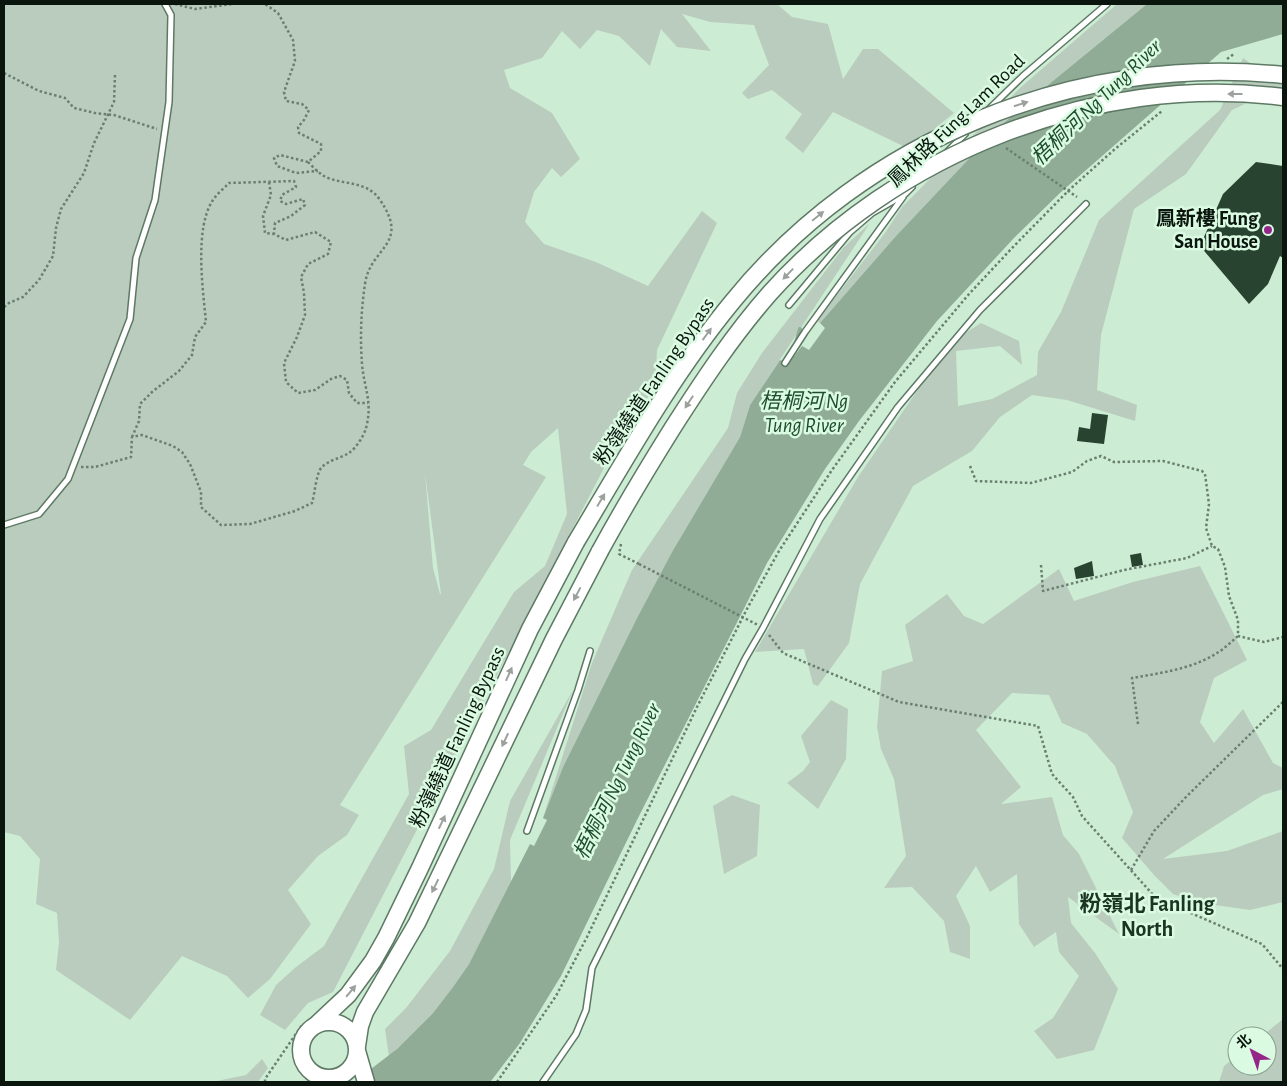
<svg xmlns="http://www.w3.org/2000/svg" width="1287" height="1086" viewBox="0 0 1287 1086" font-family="'Alegreya Sans','Noto Sans SC',sans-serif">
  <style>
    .green { fill: #baccbe; fill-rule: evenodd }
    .water { fill: #90ac97 }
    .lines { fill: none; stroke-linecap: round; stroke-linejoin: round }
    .stream { stroke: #90ac97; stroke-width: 4 }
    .building { fill: #284330 }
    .service-casing { stroke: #5d7964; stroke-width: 8 }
    .primary-casing { stroke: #5d7964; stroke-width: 19 }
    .path { stroke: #6a7f70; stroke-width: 2.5; stroke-dasharray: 2.5 2.5; stroke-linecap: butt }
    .service { stroke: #fff; stroke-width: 5 }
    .primary { stroke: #fff; stroke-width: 16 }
    .primary-bridge-casing { stroke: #5d7964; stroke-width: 19; stroke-linecap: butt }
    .path-bridge { stroke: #6a7f70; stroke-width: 2.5; stroke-dasharray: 2.5 2.5; stroke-linecap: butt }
    .primary-bridge { stroke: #fff; stroke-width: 16 }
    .oneway { fill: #9da19e }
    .poi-dot { fill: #932688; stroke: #dafae1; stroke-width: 2 }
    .labels { text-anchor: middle; stroke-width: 5; stroke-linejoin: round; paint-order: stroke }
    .street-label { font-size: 20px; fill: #09150d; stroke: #dafae1 }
    .poi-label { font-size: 20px; font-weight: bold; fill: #09150d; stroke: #dafae1; text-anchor: end }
    .water-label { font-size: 21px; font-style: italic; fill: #1e4c2e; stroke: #dafae1 }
    .quarter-label { font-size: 22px; font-weight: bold; fill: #1b3523; stroke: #dafae1 }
  </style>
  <rect width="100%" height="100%" fill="#cdecd4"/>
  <!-- green -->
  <path class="green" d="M4,4H777L792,17L828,24L843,79L863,49H878L954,113L909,149L833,112L803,153L785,138L802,114L772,90L748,99L742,93L769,65L754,25L710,22L682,14L711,51L677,47L661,29L650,66L619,36L597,30L580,49L562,31L542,58L504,70L510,88L552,113L580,159L561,177L552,168L534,192L525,222L544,244L596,262L648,286L702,211L717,223L657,350L655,386L605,466L333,992L308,1003L285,1030L260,1015L276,985L296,967L324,946L409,794L404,746L431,730L514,592L545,566L567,514L558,428L531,452L523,465L546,477L340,805L359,815L347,835L318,856L288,890L311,924L270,979L248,998L227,976L182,956L130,1020L56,970L59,942L57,913L36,904L40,859L20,836L4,832ZM425,473L441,594H440L433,568Z
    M1117,4H1147L1048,85L998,128L896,236L820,323L817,321L885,233L902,207L1021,87Z
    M1243,58L1283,86L1232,110L1186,174L1134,209L1101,335L1097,390L1137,405L1135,421L1067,400L1032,395L1000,417L972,451L913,486L860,584L849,643L818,686L813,684L804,649L755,652L858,477L919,388L956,339L981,323L1019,341L1022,365L1000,346L956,351L958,406L992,399L1037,375L1038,352L1061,312L1099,220L1220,110Z
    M870,223L750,405L740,437L672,552L637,618L563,767L543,818L592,663L632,570L728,428L737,393L762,353L844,247Z
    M1200,566L1247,660L1214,678L1200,722L1214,743L1243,709L1273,763L1283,768V789L1263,795L1163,859L1227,851L1283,831V902L1250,910L1201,903L1173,894L1154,875L1122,838L1133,812L1115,766L1087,734L1062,723L1049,695L1012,693L976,730L1021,787L1001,804L1052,797L1063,835L1079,854L1119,934L1068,897L1071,923L1095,953L1118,989L1094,1050L1057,1059L1034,1031L1053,1018L1079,976L1059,952L1056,932L1034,947L1019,924L1017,874L990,892L976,866L956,896L970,926V959L950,952L944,921L912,887L884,888L906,856L894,779L881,749L877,727L882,671L913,661L905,625L947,594L964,616L983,624L1059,569L1074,601L1133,582Z
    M573,690L510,840L511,882L469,964L453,987L433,1013L389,1057L385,1029L406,1008L450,951L494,869L510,801Z
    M831,700L848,709L846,759L818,809L787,783L803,771L810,762L801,736Z
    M732,795L760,805L757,856L724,874L713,806Z
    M1283,1019V1082H1219L1224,1066L1237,1056V1066H1267V1036H1262Z
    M262,1059L268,1068L258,1082H212L246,1075Z"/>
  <!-- water -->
  <path class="water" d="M1147,4H1283V34L1221,52L1061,192L1014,238L937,321L859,421L825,469L767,563L638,818L561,976L520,1043L491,1081L489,1082H354L397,1049L433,1013L453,987L469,964L530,844L534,846L547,820L543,818L563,767L637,618L672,552L740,437L750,405L780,360L788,364L802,346L809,350L825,328L820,323L896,236L998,128L1048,85Z"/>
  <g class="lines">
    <!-- stream -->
    <path class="stream" d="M795,346L800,329"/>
  </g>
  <!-- building -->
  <path class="building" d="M1256,162L1283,166V258L1280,256L1268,284L1249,304L1200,246L1223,194Z
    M1092,413L1108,415L1104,444L1077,441L1079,427L1090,429Z
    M1141,553L1143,565L1132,567L1130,555Z
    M1092,561L1094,576L1076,579L1074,568Z"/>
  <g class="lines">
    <defs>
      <path id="service" d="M988,110L1023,76L1107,4
        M946,153L965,134
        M789,305L850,232L872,213L905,194L912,187
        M785,363L805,332L903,197
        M4,525L39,514L68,479L130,319L136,258L155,200L169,102L171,15L165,4
        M527,831L578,690L590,651
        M543,1082L576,1034L586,1010L592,968L745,659L763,628L820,519L898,407L980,310L1086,204"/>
      <path id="primary" d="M301 1050a28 28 0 1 1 56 0a28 28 0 1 1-56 0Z
        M316,1025L348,995L373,961L386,938L420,868L530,629L576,542
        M357,1046L360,1026L365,1012L417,923L554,639L600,551
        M357,1051L366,1082"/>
    </defs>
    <!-- service casing -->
    <use href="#service" class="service-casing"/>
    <!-- primary casing -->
    <use href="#primary" class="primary-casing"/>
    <!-- path -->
    <path class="path" d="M175,4L195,9L232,4
      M1227,59L1234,54
      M4,73L39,91L65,98L74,108L95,113L114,115L157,129
      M308,162L280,155L274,158L277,166L296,173L318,171
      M269,182L271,195L263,216L265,233L274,234
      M4,307L9,303L23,297L39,280L53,256L56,228L61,209L84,173L94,143L114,102L115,75
      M132,437L139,421L140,404L152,392L179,371L192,355L195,337L206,322C203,290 194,228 213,200C217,194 224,188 229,183L294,181L296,187L282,195L280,201L286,204L303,199L305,205L291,216L275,223L274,234L286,240L315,232L331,242L328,254L308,264L301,277L304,293L305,315L297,337L284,363L286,382L298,393L315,390L331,379L340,376L347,380L349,393L357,403H368
      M970,466L976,481L1031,483L1072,472L1087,461L1101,456L1114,462L1163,461L1202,471L1205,474L1209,504L1206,528L1212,546L1218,549L1225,567L1229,596L1238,620V636L1264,642L1283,637
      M81,467H95L131,457L132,437L142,435L173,446L182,452L190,464L201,492V507L221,525L250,524L295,511L312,503C315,493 316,473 322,467C329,460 341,458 349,453C356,448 364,436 366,428C373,402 364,388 362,364C360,338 361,310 365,284C370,247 411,245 380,200C366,179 340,186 322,175C317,171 312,166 308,162L321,151V144L299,133L298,127L304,120L309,110L302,104L286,101L284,92L295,61L293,40L278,13L265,4
      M621,544L619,554L639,564
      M1041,565L1043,591L1124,570L1187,558L1212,546
      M769,635L783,653L899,702L1038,726L1052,774L1073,797L1082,816L1156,898L1262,944L1283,969
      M1138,724L1132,678C1161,673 1192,669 1217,653C1224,649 1231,642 1238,636
      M1131,870L1154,831L1186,797L1283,702
      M265,1082V1079L302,1025
      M497,1082L556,996L587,937L697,707L748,607L779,551L832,470L895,382L969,294L1014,246L1069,190L1115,149L1162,111"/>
    <!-- service -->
    <use href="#service" class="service"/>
    <!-- primary -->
    <use href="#primary" class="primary"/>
    <defs>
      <path id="primary-bridge" d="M576,542C625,460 672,375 733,301C865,139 1075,54 1283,75
        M600,551C623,509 647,469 672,429C702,382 733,335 770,293C896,153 1095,73 1283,97"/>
    </defs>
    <!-- primary-bridge casing -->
    <use href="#primary-bridge" class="primary-bridge-casing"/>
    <!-- path-bridge -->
    <path class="path-bridge" d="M1006,148L1077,197
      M639,564L758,625"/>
    <!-- primary-bridge -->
    <use href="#primary-bridge" class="primary-bridge"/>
  </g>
  <!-- one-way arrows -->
  <defs><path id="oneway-solid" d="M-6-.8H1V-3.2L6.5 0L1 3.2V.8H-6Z" transform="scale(1.25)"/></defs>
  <g class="oneway">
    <use href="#oneway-solid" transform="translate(1235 94) rotate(-180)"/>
    <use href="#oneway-solid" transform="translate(1021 104) rotate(-18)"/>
    <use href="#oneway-solid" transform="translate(818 216) rotate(-39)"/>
    <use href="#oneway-solid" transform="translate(788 274) rotate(134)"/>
    <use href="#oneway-solid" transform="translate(707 334) rotate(-54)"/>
    <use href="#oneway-solid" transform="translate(689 402) rotate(123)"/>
    <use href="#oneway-solid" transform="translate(601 500) rotate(-59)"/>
    <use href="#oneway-solid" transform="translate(577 594) rotate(118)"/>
    <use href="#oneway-solid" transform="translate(509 674) rotate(-66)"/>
    <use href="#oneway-solid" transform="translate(505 740) rotate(115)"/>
    <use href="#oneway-solid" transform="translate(442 822) rotate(-65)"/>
    <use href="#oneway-solid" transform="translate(435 886) rotate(116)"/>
    <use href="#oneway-solid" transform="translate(351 991) rotate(-50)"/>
  </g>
  <!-- markers -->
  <circle class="poi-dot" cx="1268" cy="230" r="5"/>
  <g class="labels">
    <!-- street labels -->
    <g class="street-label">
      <text transform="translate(956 120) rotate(-44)" y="7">鳳林路 Fung Lam Road</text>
      <text transform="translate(654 381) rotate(-56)" y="7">粉嶺繞道 Fanling Bypass</text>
      <text transform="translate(457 737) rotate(-65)" y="7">粉嶺繞道 Fanling Bypass</text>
    </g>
    <!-- poi labels -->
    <g class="poi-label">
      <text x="1258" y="225">鳳新樓 Fung<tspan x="1258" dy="23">San House</tspan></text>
    </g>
    <!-- water labels -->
    <g class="water-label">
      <text transform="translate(1096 102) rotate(-44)" y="7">梧桐河 Ng Tung River</text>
      <text x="804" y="408">梧桐河 Ng<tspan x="804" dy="24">Tung River</tspan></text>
      <text transform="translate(617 781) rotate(-64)" y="7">梧桐河 Ng Tung River</text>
    </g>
    <!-- quarter labels -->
    <g class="quarter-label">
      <text x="1147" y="911">粉嶺北 Fanling<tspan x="1147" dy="25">North</tspan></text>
    </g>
  </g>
  <!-- border -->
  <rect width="1287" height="1086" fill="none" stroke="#09150d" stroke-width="10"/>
  <!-- north arrow -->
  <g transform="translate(1252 1051) rotate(319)"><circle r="24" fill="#dafae1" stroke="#869e8c"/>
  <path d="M0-4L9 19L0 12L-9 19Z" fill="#932688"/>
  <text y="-8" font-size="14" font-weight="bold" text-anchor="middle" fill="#09150d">北</text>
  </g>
</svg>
